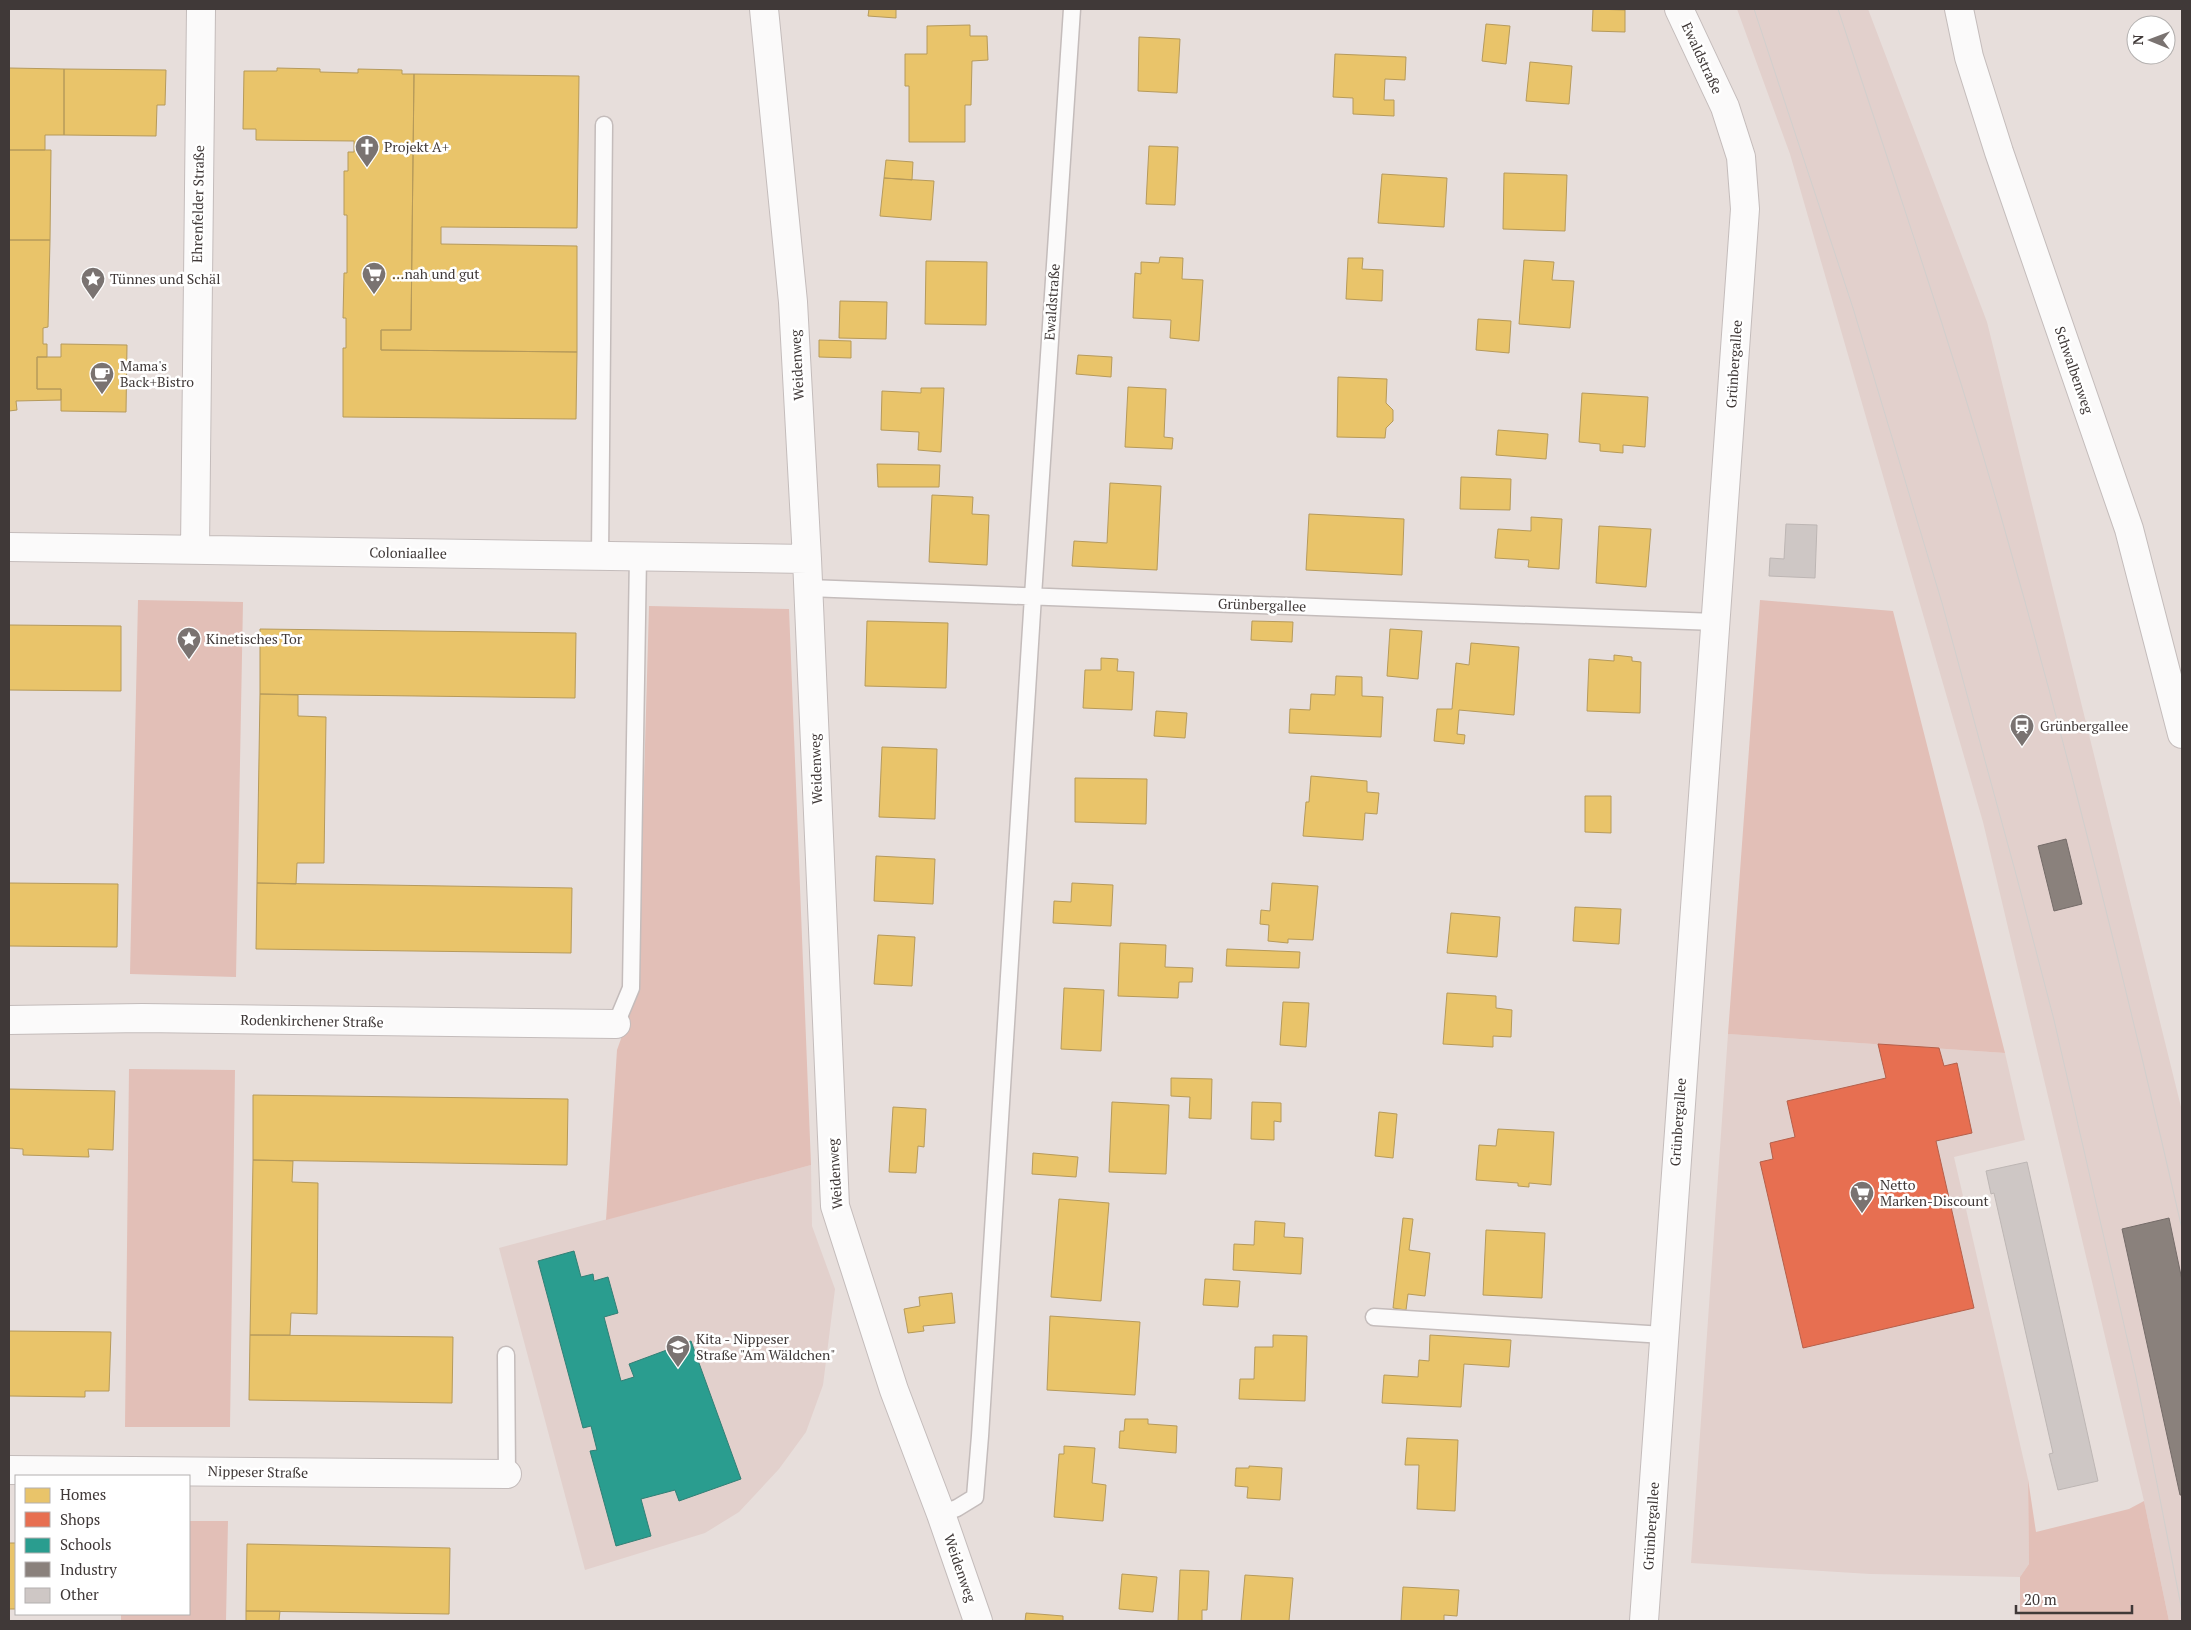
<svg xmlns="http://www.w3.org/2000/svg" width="2191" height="1630" viewBox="0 0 2191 1630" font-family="'PT Serif',serif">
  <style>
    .built { fill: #e2d0cc }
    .green { fill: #e2bfb7 }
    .homes { fill: #e9c46a; stroke: #b69a5b }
    .shops { fill: #e76f51; stroke: #b55f4a }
    .schools { fill: #2a9d8f; stroke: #317f75 }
    .industry { fill: #8a817c; stroke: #746b68 }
    .building { fill: #cec7c5; stroke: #bdb6b4 }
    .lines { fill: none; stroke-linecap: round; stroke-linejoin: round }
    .lane-casing { stroke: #c4bcbb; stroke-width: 19 }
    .street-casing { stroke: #c4bcbb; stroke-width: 30 }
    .secondary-casing { stroke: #c4bcbb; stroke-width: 30 }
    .lane { stroke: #fbfafa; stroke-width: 16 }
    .street { stroke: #fbfafa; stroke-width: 28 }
    .secondary { stroke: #fbfafa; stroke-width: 28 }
    .tram { stroke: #d1cfcd; stroke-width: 1 }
    .labels { text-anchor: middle; stroke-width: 5; stroke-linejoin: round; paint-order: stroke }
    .street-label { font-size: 14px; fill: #403938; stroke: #fff }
    .poi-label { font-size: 14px; fill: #403938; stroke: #fff; text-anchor: start }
  </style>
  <rect width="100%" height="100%" fill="#e7dedb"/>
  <!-- built -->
  <path class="built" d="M1737,9H1868L1987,322L2182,1111V1621H2169L2144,1501L1983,822L1790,154Z
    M1728,1034L2005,1053L2025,1140L1954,1157L2028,1479L2029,1564L2020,1577L1870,1574L1691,1563Z
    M811,1165L812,1226L835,1289L823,1385L806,1432L779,1469L739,1512L705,1533L585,1570L499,1248Z"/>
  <!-- green -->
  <path class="green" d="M138,600L243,602L236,977L130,974Z
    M1760,600L1893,611L2005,1053L1728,1034Z
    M649,606L789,609L811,1165L606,1220L617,1050L638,991Z
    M129,1069L235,1070L230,1427H125Z
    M2028,1479L2036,1532L2129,1509L2144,1501L2169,1621H2020V1577L2029,1564Z
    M189,1521H228L226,1621H121V1614H189Z"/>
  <!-- homes -->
  <path class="homes" d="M869,9H896V18L868,16Z
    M1593,9L1625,10V32L1592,31Z
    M1486,24L1510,26L1506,64L1482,61Z
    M970,25V36H987L988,60L972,61L971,105H965V142H909V86H905V54H927V26Z
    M1139,37L1180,39L1177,93L1138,91Z
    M1335,54L1406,57L1405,80L1385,79L1384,100H1394V116L1353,114V98L1333,97Z
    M1530,62L1572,66L1569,104L1526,101Z
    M9,68L64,69V135H45V150H9Z
    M277,68L320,69V72L358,73V69L402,70V74H414L411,330H381V350L577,352L576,419L343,417V348H346V318H343L344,273H347V215H344V171H348V152H354V141L256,140V129H243L244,71H277Z
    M64,69L166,70L165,105H157L156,136L64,135Z
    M414,74L579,76L577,228L441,227V244L577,246V352L381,350V330H411Z
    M1149,146L1178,147L1175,205L1146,204Z
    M9,150H51L50,240H9Z
    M886,160L913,162L912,180L884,178Z
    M1504,173L1567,175L1565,231L1503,229Z
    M1382,174L1447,178L1444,227L1378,223Z
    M884,178L934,181L931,220L880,216Z
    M9,240H50L48,327L43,328V344H47V357H37V389H61V400L16,401L17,410L9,411Z
    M1160,257L1183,258L1182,279L1203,280L1199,341L1170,338L1171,320L1133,318L1135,273L1141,274V262L1159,263Z
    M1348,258H1363L1362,269L1383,270L1382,301L1346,299Z
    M1524,260L1554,262L1552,280L1574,281L1570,328L1519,324Z
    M926,261L987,262L986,325L925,324Z
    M840,301L887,302L886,339L839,338Z
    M1478,319L1511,321L1509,353L1476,350Z
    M819,340L851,341V358L819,357Z
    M61,344L127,345L126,412L61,411V389H37V357H61Z
    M1078,355L1112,357L1111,377L1076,374Z
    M1338,377L1387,379L1386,403L1393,410V421L1386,428L1385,438L1337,437Z
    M1128,387L1166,389L1164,437L1173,438L1172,449L1125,447Z
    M921,388H944L941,452L918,450L919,432L881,430L882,391L921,393Z
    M1582,393L1648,397L1645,447L1623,445V453L1600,451V444L1579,442Z
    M1498,430L1548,434L1546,459L1496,455Z
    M877,464L940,465L939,487H878Z
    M1461,477L1511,479L1510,510L1460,509Z
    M1110,483L1161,486L1157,570L1072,566L1074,541L1107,543Z
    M932,495L973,497L972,514L989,515L987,565L929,562Z
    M1309,514L1404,519L1402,575L1306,570Z
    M1531,517L1562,519L1559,569L1528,567L1529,560L1495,558L1498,529L1531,531Z
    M1599,526L1651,529L1646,587L1596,583Z
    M867,621L948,623L946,688L865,686Z
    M1252,621L1293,622L1292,642L1251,640Z
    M9,625L121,626V691L9,690Z
    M260,629L576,633L575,698L260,694Z
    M1390,629L1422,631L1418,679L1387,676Z
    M1471,643L1519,647L1514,715L1459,710L1457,734L1465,735L1464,744L1434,741L1437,709H1452L1456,663L1469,665Z
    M1614,655L1632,657V661L1641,662L1640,713L1587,711L1589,659L1614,661Z
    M1101,658L1118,659L1117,671L1134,672L1132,710L1083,708L1085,670H1101Z
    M1336,676L1362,677V696L1383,697L1381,737L1289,733L1290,709L1310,710L1311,694L1335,695Z
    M260,694L298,695V716L326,717L324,863H297L296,884L257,883Z
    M1156,711L1187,713L1185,738L1154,736Z
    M882,747L937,749L935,819L879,817Z
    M1311,776L1367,781V792L1379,793L1377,814L1365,813L1363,840L1303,836L1306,802H1309Z
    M1075,778L1147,779L1146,824L1075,822Z
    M1585,796H1611V833L1585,832Z
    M876,856L935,859L933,904L874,901Z
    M9,883L118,884L117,947L9,946Z
    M257,883L572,888L571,953L256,949Z
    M1072,883L1113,885L1111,926L1053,923L1054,901L1071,902Z
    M1272,883L1318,886L1313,940L1288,939V943L1268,941L1269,925L1260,924L1261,910L1270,911Z
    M1575,907L1621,909L1619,944L1573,941Z
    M1451,913L1500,917L1497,957L1447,953Z
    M878,935L915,937L912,986L874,984Z
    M1120,943L1166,945L1165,967L1193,968L1192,982H1179L1178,998L1118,996Z
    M1227,949L1300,952L1299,968L1226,966Z
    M1064,988L1104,990L1101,1051L1061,1049Z
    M1447,993L1496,996V1008L1512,1010L1511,1037L1493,1036V1047L1443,1044Z
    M1283,1002L1309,1003L1306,1047L1280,1045Z
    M1171,1078L1212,1079L1211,1119L1189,1118L1190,1097L1171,1096Z
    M9,1089L115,1091L113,1150L88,1149L89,1157L23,1155V1149L9,1148Z
    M253,1095L568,1099L567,1165L253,1160Z
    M1112,1102L1169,1105L1166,1174L1109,1172Z
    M1252,1102L1281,1103V1122L1274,1121V1140L1251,1139Z
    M893,1107L926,1109L924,1147L918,1146L916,1173L889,1172Z
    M1379,1112L1397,1114L1393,1158L1375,1156Z
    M1498,1129L1554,1132L1551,1185L1529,1183V1187L1518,1186V1183L1476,1180L1479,1145L1496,1146Z
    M1033,1153L1078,1157L1076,1177L1032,1174Z
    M253,1160L293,1161L292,1182L318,1183L317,1314L291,1313L290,1335H250Z
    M1059,1199L1109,1203L1101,1301L1051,1297Z
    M1403,1218L1413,1219L1409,1250L1430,1253L1425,1296L1408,1294L1406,1310L1393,1308Z
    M1255,1221L1285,1223L1284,1237L1303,1238L1301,1274L1233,1270L1234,1244L1254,1245Z
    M1486,1230L1545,1233L1542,1298L1483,1295Z
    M1205,1279L1240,1281L1238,1307L1203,1305Z
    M952,1293L955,1323L923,1326L924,1331L908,1333L904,1309L920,1306L919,1297Z
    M1050,1316L1140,1322L1135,1395L1047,1390Z
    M9,1331L111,1332L109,1391H85V1397L9,1396Z
    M250,1335L453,1337L452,1403L249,1400Z
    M1273,1335L1307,1336L1305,1401L1239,1399L1240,1379H1254L1255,1347H1273Z
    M1430,1335L1511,1340L1509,1367L1464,1364L1461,1407L1382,1403L1384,1375L1418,1377L1419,1360L1429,1361Z
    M1125,1419H1148V1424L1177,1426L1176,1453L1119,1448L1120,1431H1124Z
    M1407,1438L1458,1440L1455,1511L1417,1509L1419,1465H1405Z
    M1064,1446L1095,1448L1092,1483L1106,1485L1103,1521L1054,1517L1059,1454H1064Z
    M1249,1466L1282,1468L1280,1500L1247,1498L1248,1487L1235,1486L1236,1468H1249Z
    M9,1543H16V1609H9Z
    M247,1544L450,1548L449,1614L246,1611Z
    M1180,1570L1209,1571L1207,1610H1202V1621H1178Z
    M1122,1574L1157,1577L1153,1612L1119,1609Z
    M1245,1575L1293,1578L1289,1621H1241Z
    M1403,1587L1459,1590L1457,1616L1444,1615V1621H1401Z
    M246,1611H280L279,1621H246Z
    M1026,1613L1063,1616V1621H1025Z"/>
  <!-- shops -->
  <path class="shops" d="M1878,1044L1939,1048L1944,1066L1957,1063L1972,1133L1936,1141L1974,1308L1803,1348L1760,1162L1773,1159L1770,1143L1795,1137L1787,1101L1886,1078Z"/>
  <!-- schools -->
  <path class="schools" d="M574,1251L581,1277L593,1274L594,1281L608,1277L618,1313L604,1317L621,1381L634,1377L629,1364L691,1341L741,1479L679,1501L675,1490L641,1499L651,1536L616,1546L590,1451L597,1450L591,1426L583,1428L538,1261Z"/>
  <!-- industry -->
  <path class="industry" d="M2066,839L2082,904L2054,911L2038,846Z
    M2169,1218L2182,1280V1495H2180L2122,1229Z"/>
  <!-- building -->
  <path class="building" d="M1786,524L1817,525L1815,578L1769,576L1770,558L1784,559Z
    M2027,1162L2098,1481L2058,1490L2049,1454L2053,1453L1994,1193L1991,1194L1986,1171Z"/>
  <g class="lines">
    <defs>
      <path id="lane" d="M600,556L604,125
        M808,588L1715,622
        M616,1024L631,988L638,556
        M1374,1317L1664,1335
        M506,1355L507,1474
        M941,1514L957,1508L975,1497L980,1436L1033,596L1072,9"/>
      <path id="street" d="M764,9L793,302L807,559L835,1206L894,1390L941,1514L978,1621
        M1959,9L1969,57L1999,152L2129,529L2182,734
        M9,547L807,559
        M195,549L201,9
        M9,1020L142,1018L616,1024
        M9,1470L507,1474"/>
      <path id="secondary" d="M1644,1621L1745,209L1741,157L1725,107L1679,9"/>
    </defs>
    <!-- lane casing -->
    <use href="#lane" class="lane-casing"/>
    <!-- street casing -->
    <use href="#street" class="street-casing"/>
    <!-- secondary casing -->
    <use href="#secondary" class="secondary-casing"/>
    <!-- lane -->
    <use href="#lane" class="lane"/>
    <!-- street -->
    <use href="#street" class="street"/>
    <!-- secondary -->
    <use href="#secondary" class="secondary"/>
    <!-- tram -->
    <path class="tram" d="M1754,9L1853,308L1942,603L2017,878L2054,1020L2136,1377L2182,1611
      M1838,9C1893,176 1951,343 2000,513C2068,750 2127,989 2182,1229"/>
  </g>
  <!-- icons -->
  <defs>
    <symbol id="church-pin" viewBox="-11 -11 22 30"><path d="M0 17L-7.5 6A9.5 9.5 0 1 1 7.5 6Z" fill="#7a7371" stroke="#fff"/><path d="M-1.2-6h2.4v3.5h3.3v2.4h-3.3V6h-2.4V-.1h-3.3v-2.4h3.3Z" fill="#fff"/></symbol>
    <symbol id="supermarket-pin" viewBox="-11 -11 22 30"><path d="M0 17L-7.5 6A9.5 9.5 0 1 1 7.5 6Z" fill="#7a7371" stroke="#fff"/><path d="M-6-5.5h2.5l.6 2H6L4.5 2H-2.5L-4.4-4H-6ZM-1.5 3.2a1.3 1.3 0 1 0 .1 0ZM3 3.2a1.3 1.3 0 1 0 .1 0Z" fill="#fff"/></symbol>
    <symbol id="sight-pin" viewBox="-11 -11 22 30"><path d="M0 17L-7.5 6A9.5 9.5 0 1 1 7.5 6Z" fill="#7a7371" stroke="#fff"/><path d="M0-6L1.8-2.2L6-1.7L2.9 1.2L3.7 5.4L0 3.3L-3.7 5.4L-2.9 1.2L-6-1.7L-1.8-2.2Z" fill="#fff"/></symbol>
    <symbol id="cafe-pin" viewBox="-11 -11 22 30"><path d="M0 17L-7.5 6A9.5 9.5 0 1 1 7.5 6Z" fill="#7a7371" stroke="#fff"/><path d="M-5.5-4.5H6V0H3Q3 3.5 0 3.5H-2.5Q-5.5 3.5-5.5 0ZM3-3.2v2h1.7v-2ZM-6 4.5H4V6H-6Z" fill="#fff"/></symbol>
    <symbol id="station-pin" viewBox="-11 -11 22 30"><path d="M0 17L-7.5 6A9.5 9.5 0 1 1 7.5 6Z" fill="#7a7371" stroke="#fff"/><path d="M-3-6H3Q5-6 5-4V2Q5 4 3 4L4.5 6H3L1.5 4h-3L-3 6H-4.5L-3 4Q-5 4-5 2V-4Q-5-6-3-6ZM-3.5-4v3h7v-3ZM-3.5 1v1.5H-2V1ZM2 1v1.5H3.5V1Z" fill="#fff"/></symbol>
    <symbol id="school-pin" viewBox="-11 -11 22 30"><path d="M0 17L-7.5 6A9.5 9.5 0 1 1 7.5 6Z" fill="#7a7371" stroke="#fff"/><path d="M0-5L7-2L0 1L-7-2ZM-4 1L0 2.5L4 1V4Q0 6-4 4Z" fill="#fff"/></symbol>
  </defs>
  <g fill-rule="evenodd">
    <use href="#church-pin" x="353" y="133" width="28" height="38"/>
    <use href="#supermarket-pin" x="360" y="260" width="28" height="38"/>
    <use href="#sight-pin" x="79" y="265" width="28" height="38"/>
    <use href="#cafe-pin" x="88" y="360" width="28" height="38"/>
    <use href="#sight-pin" x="175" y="625" width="28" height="38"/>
    <use href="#station-pin" x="2008" y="712" width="28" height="38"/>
    <use href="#supermarket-pin" x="1848" y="1179" width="28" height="38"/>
    <use href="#school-pin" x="664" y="1333" width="28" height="38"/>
  </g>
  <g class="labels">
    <!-- street labels -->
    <g class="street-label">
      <text transform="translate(1702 58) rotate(65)" y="5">Ewaldstraße</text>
      <text transform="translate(198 204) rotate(-89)" y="5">Ehrenfelder Straße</text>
      <text transform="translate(1052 302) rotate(-86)" y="5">Ewaldstraße</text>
      <text transform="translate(1734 364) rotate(-86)" y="5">Grünbergallee</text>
      <text transform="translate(797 365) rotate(-93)" y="5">Weidenweg</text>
      <text transform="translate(2074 370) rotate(71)" y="5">Schwalbenweg</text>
      <text transform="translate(408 553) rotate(1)" y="5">Coloniaallee</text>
      <text transform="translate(1262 605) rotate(2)" y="5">Grünbergallee</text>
      <text transform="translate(816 769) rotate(-92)" y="5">Weidenweg</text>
      <text transform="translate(312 1021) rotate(1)" y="5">Rodenkirchener Straße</text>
      <text transform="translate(1678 1122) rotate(-86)" y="5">Grünbergallee</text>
      <text transform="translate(835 1174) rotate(-94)" y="5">Weidenweg</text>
      <text transform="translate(258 1472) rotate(1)" y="5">Nippeser Straße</text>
      <text transform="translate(1651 1526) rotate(-86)" y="5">Grünbergallee</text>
      <text transform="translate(960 1568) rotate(71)" y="5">Weidenweg</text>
    </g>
    <!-- poi labels -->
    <g class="poi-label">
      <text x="384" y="152">Projekt A+</text>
      <text x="392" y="279">...nah und gut</text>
      <text x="110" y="284">Tünnes und Schäl</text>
      <text x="120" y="371">Mama's<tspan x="120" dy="16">Back+Bistro</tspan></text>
      <text x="206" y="644">Kinetisches Tor</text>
      <text x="2040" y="731">Grünbergallee</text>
      <text x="1880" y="1190">Netto<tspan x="1880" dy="16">Marken-Discount</tspan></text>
      <text x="696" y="1344">Kita - Nippeser<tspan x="696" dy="16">Straße "Am Wäldchen"</tspan></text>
    </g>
  </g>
  <!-- border -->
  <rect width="2191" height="1630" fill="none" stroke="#403938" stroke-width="20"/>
  <!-- legend -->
  <rect x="15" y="1475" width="175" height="140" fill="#ffffff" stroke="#b3b0af"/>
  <rect x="25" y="1488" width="25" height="15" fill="#e9c46a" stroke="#b3b0af"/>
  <text x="60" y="1500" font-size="15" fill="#403938">Homes</text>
  <rect x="25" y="1512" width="25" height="15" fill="#e76f51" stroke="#b3b0af"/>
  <text x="60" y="1525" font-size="15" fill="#403938">Shops</text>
  <rect x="25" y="1538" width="25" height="15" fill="#2a9d8f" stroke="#b3b0af"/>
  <text x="60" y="1550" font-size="15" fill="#403938">Schools</text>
  <rect x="25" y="1562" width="25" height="15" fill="#8a817c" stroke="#b3b0af"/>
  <text x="60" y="1575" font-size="15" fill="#403938">Industry</text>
  <rect x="25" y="1588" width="25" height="15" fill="#cec7c5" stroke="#b3b0af"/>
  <text x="60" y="1600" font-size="15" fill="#403938">Other</text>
  <!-- north arrow -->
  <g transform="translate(2151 40) rotate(271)"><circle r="24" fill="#ffffff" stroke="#b3b0af"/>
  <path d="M0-4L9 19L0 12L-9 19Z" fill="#7a7371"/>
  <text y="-8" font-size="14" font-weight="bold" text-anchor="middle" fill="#403938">N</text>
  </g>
  <!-- scale -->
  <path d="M2016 1605v8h116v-8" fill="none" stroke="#403938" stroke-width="2.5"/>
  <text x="2024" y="1605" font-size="15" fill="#403938" stroke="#ffffff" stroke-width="4" paint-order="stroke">20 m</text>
</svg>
